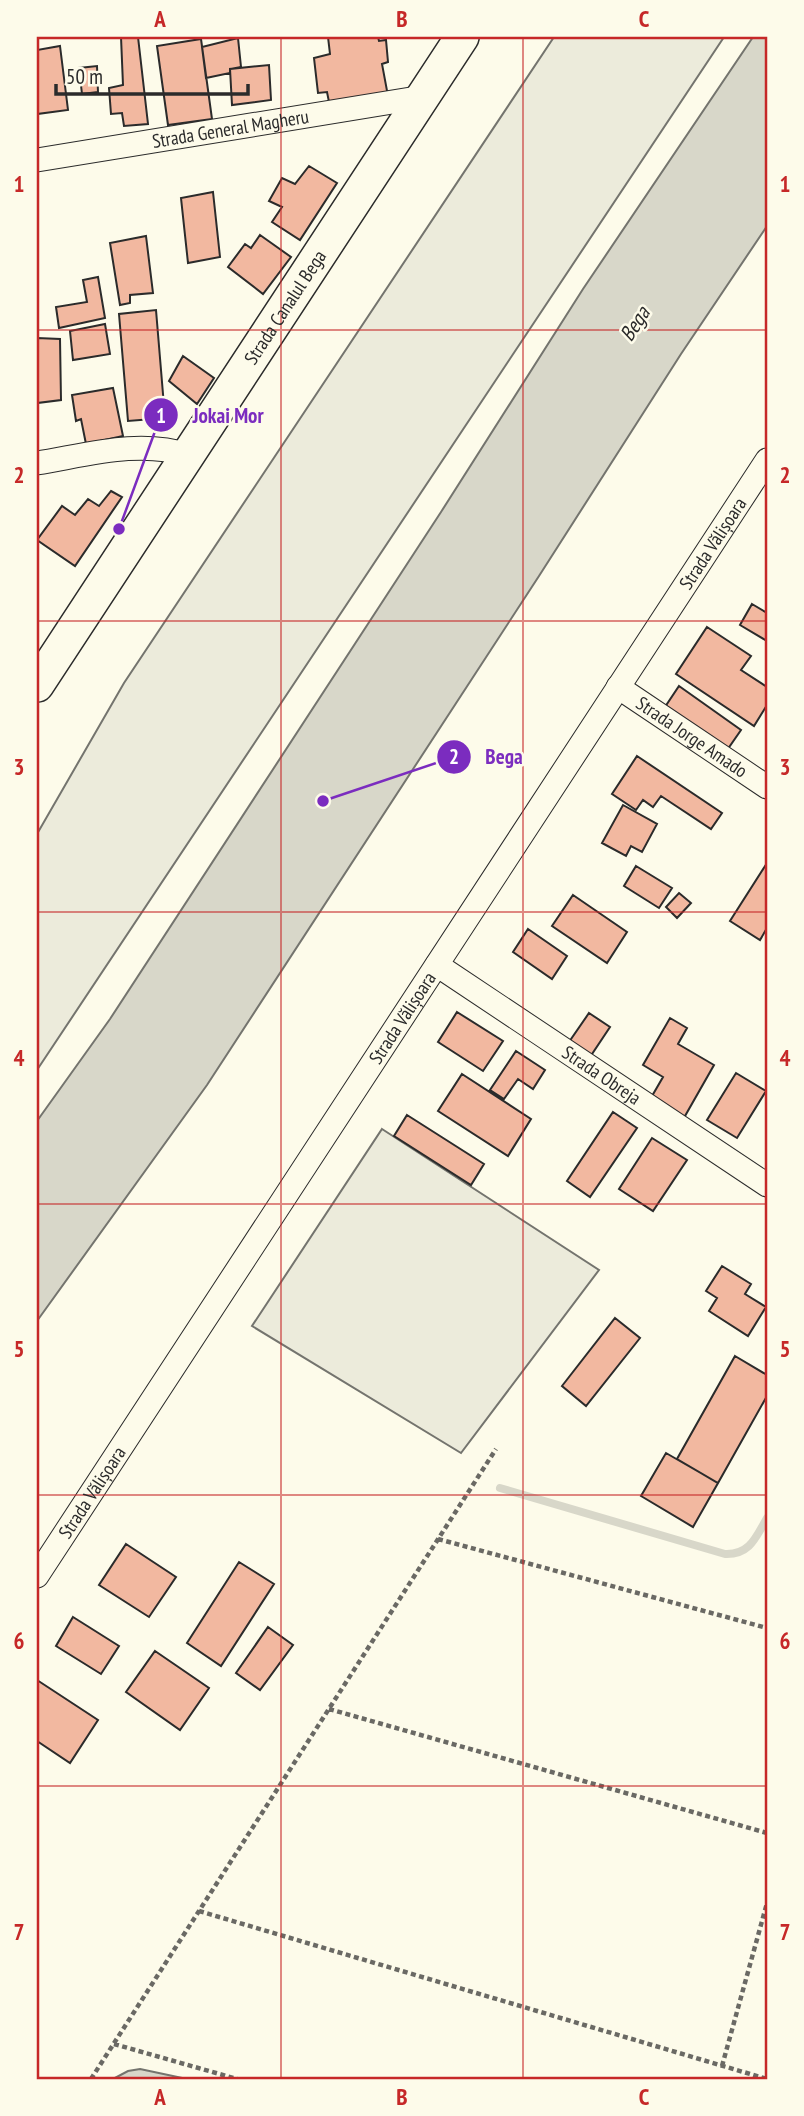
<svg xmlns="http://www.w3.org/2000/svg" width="804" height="2116" viewBox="0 0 804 2116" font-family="'PT Sans Narrow',sans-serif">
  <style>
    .green { fill: #ecebdb; stroke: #74746e; stroke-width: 2 }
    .water { fill: #d8d7c9; stroke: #74746e; stroke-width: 2 }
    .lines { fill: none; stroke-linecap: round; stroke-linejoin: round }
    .stream { stroke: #d8d7c9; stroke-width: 8 }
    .building { fill: #f2b8a0; stroke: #2b2b2b; stroke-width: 2 }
    .street-casing { stroke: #2b2b2b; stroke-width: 25 }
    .secondary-casing { stroke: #2b2b2b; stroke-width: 36 }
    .path { stroke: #6a6964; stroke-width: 4.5; stroke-dasharray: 5 3.5; stroke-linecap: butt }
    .street { stroke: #fdfbea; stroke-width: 23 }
    .secondary { stroke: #fdfbea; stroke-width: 33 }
    .grid { fill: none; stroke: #c62828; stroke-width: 2; stroke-opacity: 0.55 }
    .labels { text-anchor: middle; stroke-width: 5; stroke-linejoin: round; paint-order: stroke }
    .street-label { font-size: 19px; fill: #2b2b2b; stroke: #fdfbea }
    .water-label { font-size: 21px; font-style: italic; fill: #2b2b2b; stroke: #fdfbea }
    .leader { fill: none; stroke: #7b2cbf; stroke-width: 2.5 }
    .callout-dot { fill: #7b2cbf; stroke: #fdfbea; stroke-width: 2.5 }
    .mark-label { font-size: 21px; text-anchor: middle; font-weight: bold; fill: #fff }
    .callout-label { font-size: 21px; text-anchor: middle; font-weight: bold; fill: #7b2cbf; stroke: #fdfbea; stroke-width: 5; stroke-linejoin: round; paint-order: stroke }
    .neatline { fill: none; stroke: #c62828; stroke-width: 2.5 }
    .grid-label { font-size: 23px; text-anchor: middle; font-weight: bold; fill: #c62828 }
  </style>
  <rect width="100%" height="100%" fill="#fdfbea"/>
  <!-- green -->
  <path class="green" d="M554,37H724L37,1070V834L124,683Z
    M382,1129L599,1270L461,1453L252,1326Z"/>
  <!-- water -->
  <path class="water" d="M753,37H767V226L681,354L539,576L207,1085L37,1321V1121L110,1019L441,512L583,289Z
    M140,2069L187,2079H113L128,2071Z"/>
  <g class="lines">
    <!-- stream -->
    <path class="stream" d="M500,1488L725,1554C750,1555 756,1537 767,1518"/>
  </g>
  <!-- building -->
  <path class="building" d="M121,37H138L148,124L124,126L122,113L111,114L109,88L123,85Z
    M328,37H378L379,41L386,40L388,62L382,64L388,96L329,102L327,92L318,93L314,58L330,54Z
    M238,38L241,67L230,69V73L206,78L202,47Z
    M201,39L212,119L168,125L157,46Z
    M60,46L68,110L37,114V50Z
    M269,65L271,100L232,105L230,69Z
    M97,66L98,92L82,94L79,68Z
    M309,166L337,183L300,240L272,222L282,207L269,201L282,178L295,184Z
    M213,192L220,257L188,263L181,198Z
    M260,235L291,257L263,294L228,267L245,244L251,248Z
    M146,236L153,293L130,295V303L120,305L110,243Z
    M98,277L105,318L59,328L56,307L87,302L83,280Z
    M156,310L165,418L128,421L119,314Z
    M105,324L110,354L73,360L70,331Z
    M37,338L60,339L61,400L37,403Z
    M183,356L214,378L197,404L169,381Z
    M113,388L123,436L86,444L81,419L76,421L72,395Z
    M111,491L122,497L75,566L37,540L62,506L75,515L88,499L99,506Z
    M752,604L767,613V641L740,625Z
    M707,627L751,656L741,670L767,687V705L754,726L676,674Z
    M679,686L741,730L725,753L663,710Z
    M637,756L722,813L711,829L661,796L653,807L643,800L636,810L612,794Z
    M623,805L657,824L642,852L631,846L626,856L602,843Z
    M767,863V928L760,940L730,921Z
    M636,866L672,888L659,908L624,886Z
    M679,893L691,903L677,918L666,907Z
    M573,895L627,932L607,963L552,926Z
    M528,929L567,956L552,979L513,952Z
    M457,1012L503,1041L483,1071L438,1042Z
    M589,1013L610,1027L590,1057L569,1042Z
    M670,1018L687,1028L678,1044L714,1065L681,1123L648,1103L663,1077L643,1065Z
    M516,1051L545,1070L533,1089L518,1079L504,1099L490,1090Z
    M736,1073L766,1091L737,1138L707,1120Z
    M462,1074L531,1119L508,1156L438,1111Z
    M613,1112L637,1128L590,1197L567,1181Z
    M407,1115L484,1164L471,1185L394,1136Z
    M652,1138L687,1160L653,1211L619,1189Z
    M722,1266L751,1284L745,1294L766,1307L748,1336L709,1311L717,1298L706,1291Z
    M615,1318L640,1338L586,1406L562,1386Z
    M735,1356L767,1375V1396L718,1483L677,1459Z
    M666,1453L718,1483L693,1527L641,1496Z
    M126,1544L176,1577L149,1617L99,1585Z
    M239,1562L274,1584L221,1666L187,1643Z
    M73,1617L119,1646L101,1674L56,1646Z
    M268,1627L293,1645L260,1690L236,1673Z
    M155,1651L209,1688L180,1730L126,1692Z
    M37,1680L98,1720L70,1763L37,1741Z"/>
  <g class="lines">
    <defs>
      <g id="street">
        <path id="s1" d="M37,160L423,97"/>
        <path d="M37,463C87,455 139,439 188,455"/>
        <path id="s2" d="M618,687L767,787"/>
        <path id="s3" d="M437,965L767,1185"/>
        <path id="s4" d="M37,1576L767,460"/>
      </g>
      <g id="secondary">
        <path id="s5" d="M37,685L462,37"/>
      </g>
    </defs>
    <!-- street casing -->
    <use href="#street" class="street-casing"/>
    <!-- secondary casing -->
    <use href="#secondary" class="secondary-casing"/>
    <!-- path -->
    <path class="path" d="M438,1539L767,1628
      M329,1709L767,1833
      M199,1911L767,2079
      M114,2044L237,2079
      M722,2066L767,1903
      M91,2079L496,1449"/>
    <!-- street -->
    <use href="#street" class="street"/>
    <!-- secondary -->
    <use href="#secondary" class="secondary"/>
  </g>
  <!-- grid -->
  <path class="grid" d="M281,37V2079M523,37V2079M37,330H767M37,621H767M37,912H767M37,1204H767M37,1495H767M37,1786H767"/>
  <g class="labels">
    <!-- street labels -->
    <g class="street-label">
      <text dy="7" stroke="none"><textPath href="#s1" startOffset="196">Strada General Magheru</textPath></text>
      <text dy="7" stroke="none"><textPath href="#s5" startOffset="452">Strada Canalul Bega</textPath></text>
      <text dy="7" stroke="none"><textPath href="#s4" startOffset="1234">Strada Vălișoara</textPath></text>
      <text dy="7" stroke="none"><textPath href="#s2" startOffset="89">Strada Jorge Amado</textPath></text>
      <text dy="7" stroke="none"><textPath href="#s4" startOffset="667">Strada Vălișoara</textPath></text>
      <text dy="7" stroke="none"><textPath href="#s3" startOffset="198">Strada Obreja</textPath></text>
      <text dy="7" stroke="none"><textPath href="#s4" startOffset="100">Strada Vălișoara</textPath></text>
    </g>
    <!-- water labels -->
    <g class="water-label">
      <text transform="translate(635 324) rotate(-57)" y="7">Bega</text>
    </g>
  </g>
  <!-- callouts -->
  <path class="leader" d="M119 529L161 415M323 801L454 757"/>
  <g class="callout-dot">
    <circle cx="119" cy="529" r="7"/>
    <circle cx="323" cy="801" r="7"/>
    <circle cx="161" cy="415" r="18"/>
    <circle cx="454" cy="757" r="18"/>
  </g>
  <g class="mark-label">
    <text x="161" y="423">1</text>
    <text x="454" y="764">2</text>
  </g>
  <g class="callout-label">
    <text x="228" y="423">Jokai Mor</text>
    <text x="504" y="764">Bega</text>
  </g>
  <!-- border -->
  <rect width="804" height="2116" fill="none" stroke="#fdfbea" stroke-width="77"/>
  <!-- scale -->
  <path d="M56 84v10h192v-10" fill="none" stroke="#2b2b2b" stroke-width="3.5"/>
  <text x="66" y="84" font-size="21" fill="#2b2b2b" stroke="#fdfbea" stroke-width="5" paint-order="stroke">50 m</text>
  <rect x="38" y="38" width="728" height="2040" class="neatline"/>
  <g class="grid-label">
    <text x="160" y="27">A</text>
    <text x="402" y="27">B</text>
    <text x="644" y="27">C</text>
    <text x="19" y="192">1</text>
    <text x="785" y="192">1</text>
    <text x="19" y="483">2</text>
    <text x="785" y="483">2</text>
    <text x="19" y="775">3</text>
    <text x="785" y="775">3</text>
    <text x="19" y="1066">4</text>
    <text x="785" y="1066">4</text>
    <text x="19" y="1357">5</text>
    <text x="785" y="1357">5</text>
    <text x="19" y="1649">6</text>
    <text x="785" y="1649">6</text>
    <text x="19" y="1940">7</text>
    <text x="785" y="1940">7</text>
    <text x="160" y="2105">A</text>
    <text x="402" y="2105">B</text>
    <text x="644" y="2105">C</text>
  </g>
</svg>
